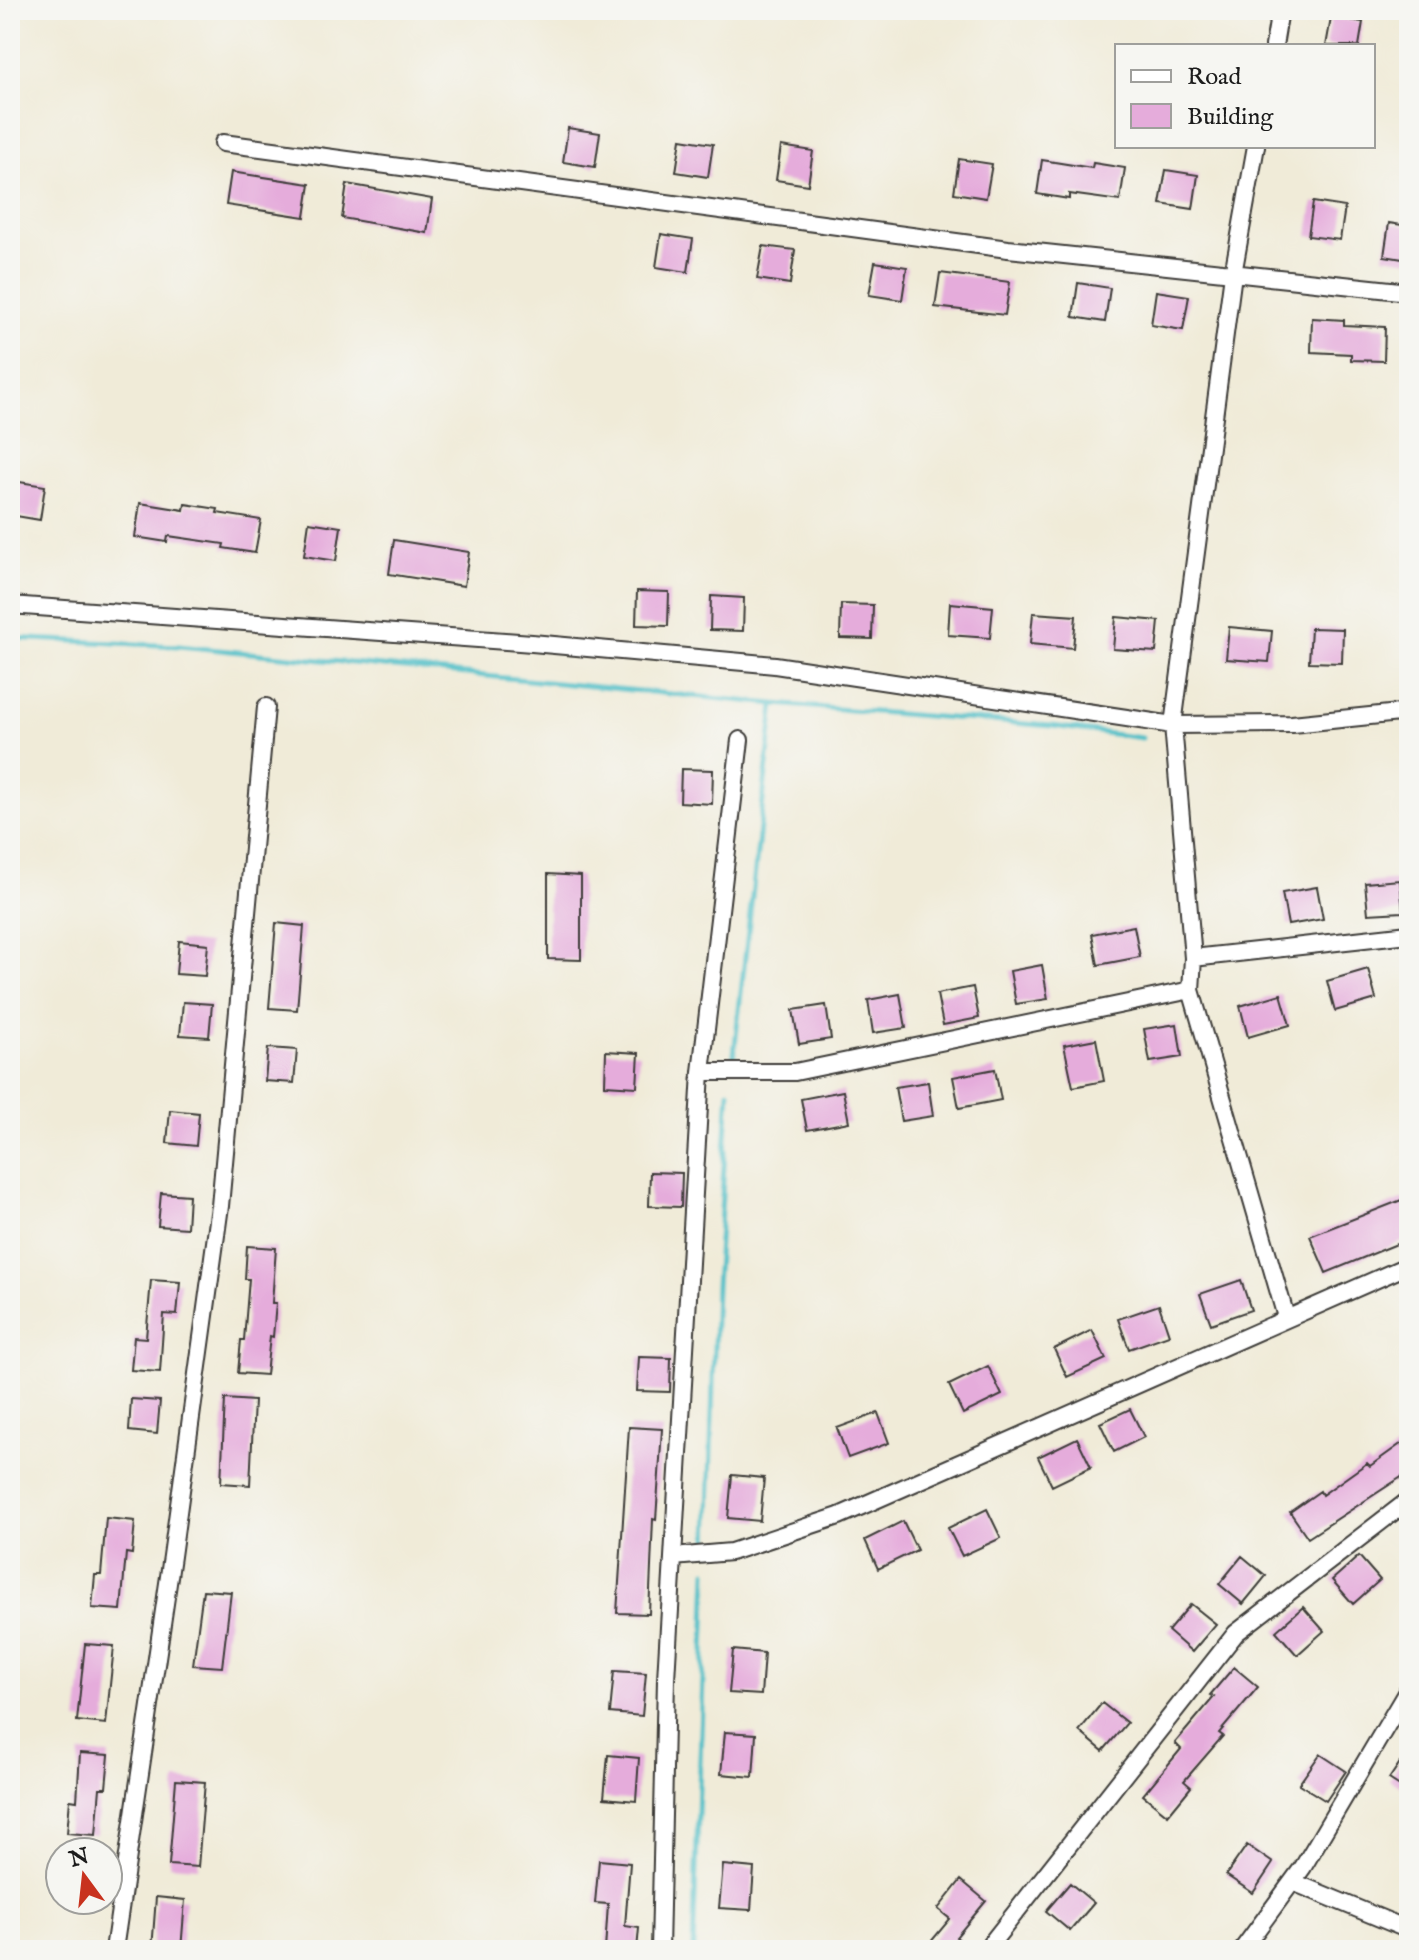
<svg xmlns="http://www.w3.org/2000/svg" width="1419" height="1960" viewBox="0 0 1419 1960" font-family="'IM FELL English',serif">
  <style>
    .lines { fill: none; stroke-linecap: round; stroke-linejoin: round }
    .stream { stroke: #52c0c8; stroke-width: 5 }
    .building { fill: #e5acdb }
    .minor-casing { stroke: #3c3b38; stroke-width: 20 }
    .minor { stroke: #fff; stroke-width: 16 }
  </style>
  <rect width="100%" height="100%" fill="#f6f6f2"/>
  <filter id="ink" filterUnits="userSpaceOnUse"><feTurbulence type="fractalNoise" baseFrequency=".0125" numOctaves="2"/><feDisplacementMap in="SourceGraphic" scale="16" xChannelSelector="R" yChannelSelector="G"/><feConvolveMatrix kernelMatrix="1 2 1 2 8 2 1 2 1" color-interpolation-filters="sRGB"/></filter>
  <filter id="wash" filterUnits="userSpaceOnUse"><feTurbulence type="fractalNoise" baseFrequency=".006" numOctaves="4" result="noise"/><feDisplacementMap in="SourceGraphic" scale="32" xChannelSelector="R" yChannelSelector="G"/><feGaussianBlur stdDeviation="1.8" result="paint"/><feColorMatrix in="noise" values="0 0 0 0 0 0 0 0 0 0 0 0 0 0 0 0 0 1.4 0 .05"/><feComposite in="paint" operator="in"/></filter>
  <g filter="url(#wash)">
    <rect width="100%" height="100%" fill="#f0ebd8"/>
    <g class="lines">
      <!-- stream -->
      <path class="stream" d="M10,638L179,646L774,704L1052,726L1142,738
        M733,1063L774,704
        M708,1545L716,1286L729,1091
        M693,1950L707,1571"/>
    </g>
    <g id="blocks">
      <!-- building -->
      <path class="building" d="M1331,18L1363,22L1359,46H1326Z
        M568,128L600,133L595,167L563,162Z
        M681,139L713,144L708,177L676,172Z
        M781,146L813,151L808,185L776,180Z
        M959,159L992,164L986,198L954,193Z
        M1042,160L1092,168L1093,163L1125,168L1120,201L1069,194V199L1037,194Z
        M1166,170L1198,175L1193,209L1160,204Z
        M231,172L310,184L305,217L226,205Z
        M347,184L432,199L427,233L342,218Z
        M1313,202L1345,207L1340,240L1308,236Z
        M1389,223L1409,226V260L1384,256Z
        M661,234L693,239L688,272L656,267Z
        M763,246L795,250L790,284L757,279Z
        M875,262L907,267L902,300L869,295Z
        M940,273L1010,282L1005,315L935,307Z
        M1078,283L1110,288L1105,322L1073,317Z
        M1156,291L1189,296L1183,330L1151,325Z
        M1312,318L1344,320V325L1385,327L1384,361L1351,360V354L1311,352Z
        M13,481L45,486L40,520L10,515Z
        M140,503L184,510L185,504L218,509L217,513L261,520L255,553L223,548L224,544L168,536L167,542L135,537Z
        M309,522L341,527L336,561L304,556Z
        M394,540L469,552L464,586L389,574Z
        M637,591L669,592L668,626L636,625Z
        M711,596L744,598L743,631L710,630Z
        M950,603L993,607L990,638L948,635Z
        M841,604L873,605L872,639L840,638Z
        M1033,613L1076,616L1073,648L1030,644Z
        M1116,617L1159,621L1156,652L1113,649Z
        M1229,627L1272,631L1269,662L1226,659Z
        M1311,628L1343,629L1342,663L1309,662Z
        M681,769L713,770L712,804L680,802Z
        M548,874L581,876V960L548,959Z
        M1400,880L1403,912L1368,914L1365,883Z
        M1317,887L1323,919L1288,925L1282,893Z
        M276,923L304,926L297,1010L269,1008Z
        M1134,926L1140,957L1098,965L1092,934Z
        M179,941L208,944L205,976L176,974Z
        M1042,965L1048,999L1016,1004L1010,971Z
        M1368,969L1376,999L1335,1011L1327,981Z
        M973,987L979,1018L943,1025L937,994Z
        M900,994L906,1028L873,1033L868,1000Z
        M1281,994L1290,1025L1248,1037L1240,1006Z
        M183,1002L212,1004L209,1037L180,1035Z
        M826,1005L831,1039L799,1044L793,1010Z
        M1177,1024L1182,1057L1150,1062L1144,1029Z
        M1096,1039L1104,1081L1073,1087L1064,1045Z
        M268,1048L297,1050L294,1083L265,1081Z
        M606,1051L639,1053L637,1087L605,1085Z
        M995,1069L1001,1100L959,1108L953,1077Z
        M928,1082L933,1116L901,1121L895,1087Z
        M843,1091L849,1122L807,1130L801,1099Z
        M170,1110L199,1113L196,1146L167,1143Z
        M650,1172L682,1173L681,1207L649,1206Z
        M161,1193L189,1195L187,1228L158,1226Z
        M1409,1197V1239L1326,1273L1310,1236Z
        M247,1246L276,1248L272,1303H276L273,1337L270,1336L266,1375L238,1373L241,1340H244L249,1279H245Z
        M151,1280L180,1282L177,1315L164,1314L160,1372L131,1370L134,1337L146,1338Z
        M1241,1280L1251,1310L1211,1324L1200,1294Z
        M1159,1305L1169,1335L1129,1349L1118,1319Z
        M1092,1330L1106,1359L1067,1377L1054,1349Z
        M639,1357L671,1358L670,1392L637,1391Z
        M988,1366L1002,1395L963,1414L949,1385Z
        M131,1399L160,1401L157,1434L129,1431Z
        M225,1399L254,1401L250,1485L221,1483Z
        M1130,1409L1144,1437L1114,1452L1100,1423Z
        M878,1413L889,1443L848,1458L837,1428Z
        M629,1427L662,1429L656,1520L653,1519L649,1614L617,1613Z
        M1077,1438L1091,1467L1052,1486L1038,1457Z
        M1409,1438V1472L1308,1538L1290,1512L1320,1491L1322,1495L1367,1463L1370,1466Z
        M732,1475L764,1478L760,1521L728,1518Z
        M987,1509L1001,1538L962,1556L948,1528Z
        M106,1518L135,1521L132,1554L126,1553L121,1610L92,1608L95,1575H101Z
        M903,1521L917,1550L878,1569L865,1540Z
        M1242,1556L1266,1576L1243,1604L1219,1584Z
        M1359,1556L1380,1580L1353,1604L1332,1580Z
        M203,1590L231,1592L222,1667L193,1665Z
        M1191,1604L1216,1624L1192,1652L1168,1631Z
        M1303,1607L1324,1631L1297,1655L1276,1631Z
        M85,1644L114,1646L106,1724L77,1721Z
        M733,1650L764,1653L761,1695L729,1693Z
        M1234,1667L1258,1687L1219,1733L1223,1736L1184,1781L1191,1787L1168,1815L1143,1795L1181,1749L1175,1743L1214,1697L1210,1695Z
        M614,1671L646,1673L642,1716L610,1713Z
        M1102,1703L1127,1723L1103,1751L1079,1731Z
        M725,1732L756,1734L753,1777L721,1774Z
        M1409,1749V1792L1389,1779Z
        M80,1753L109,1755L106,1788H100L96,1835L67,1833L70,1800L77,1801Z
        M1320,1754L1346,1771L1326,1801L1299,1784Z
        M608,1755L639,1758L636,1801L604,1798Z
        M176,1780L205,1782L198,1867L169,1865Z
        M1247,1845L1273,1863L1253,1893L1226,1875Z
        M599,1860L630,1863L625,1926L639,1928L637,1950H605L608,1904L595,1903Z
        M723,1865L754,1868L751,1910L719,1908Z
        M961,1880L986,1901L956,1937L972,1950H924L950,1919L938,1909Z
        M1070,1883L1094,1903L1070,1931L1046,1911Z
        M156,1897L185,1900L181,1950H152Z"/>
    </g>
  </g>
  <g filter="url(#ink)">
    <use href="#blocks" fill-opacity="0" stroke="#3c3b38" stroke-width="2"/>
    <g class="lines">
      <defs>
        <path id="minor" d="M1274,46L1280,10
          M223,143L1008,249L1409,292
          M1256,146L1233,274L1173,725L1193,958L1191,990L1286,1317
          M10,605L532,643L775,665L1173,725L1292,724L1409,712
          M1193,958L1409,934
          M701,1072H795L1191,990
          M673,1557L731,1552L839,1516L1409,1265
          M1293,1882L1409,1930
          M114,1950L172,1556L220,1206L266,707
          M660,1950L666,1679L701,1072L740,740
          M986,1950L1236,1633L1409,1500
          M1242,1950L1303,1867L1409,1688"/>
      </defs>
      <!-- minor casing -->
      <use href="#minor" class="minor-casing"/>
      <!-- minor -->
      <use href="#minor" class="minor"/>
    </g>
  </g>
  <!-- margin -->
  <rect width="1419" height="1960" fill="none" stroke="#f6f6f2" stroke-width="40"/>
  <!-- legend -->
  <rect x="1115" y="44" width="260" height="104" fill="#f6f6f2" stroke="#9f9f9c" stroke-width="2"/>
  <rect x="1131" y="70" width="40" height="12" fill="#ffffff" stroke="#9f9f9c" stroke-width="2"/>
  <text x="1187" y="84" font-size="24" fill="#1c1c1c">Road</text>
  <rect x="1131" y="104" width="40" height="24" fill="#e5acdb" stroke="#9f9f9c" stroke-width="2"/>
  <text x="1187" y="124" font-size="24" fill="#1c1c1c">Building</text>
  <!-- north arrow -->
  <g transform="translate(84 1876) rotate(345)"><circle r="38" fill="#f6f6f2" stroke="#9f9f9c" stroke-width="2"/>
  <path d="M0-6L14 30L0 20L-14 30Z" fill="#c8321e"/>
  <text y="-12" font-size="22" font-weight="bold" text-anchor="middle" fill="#1c1c1c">N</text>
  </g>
</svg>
